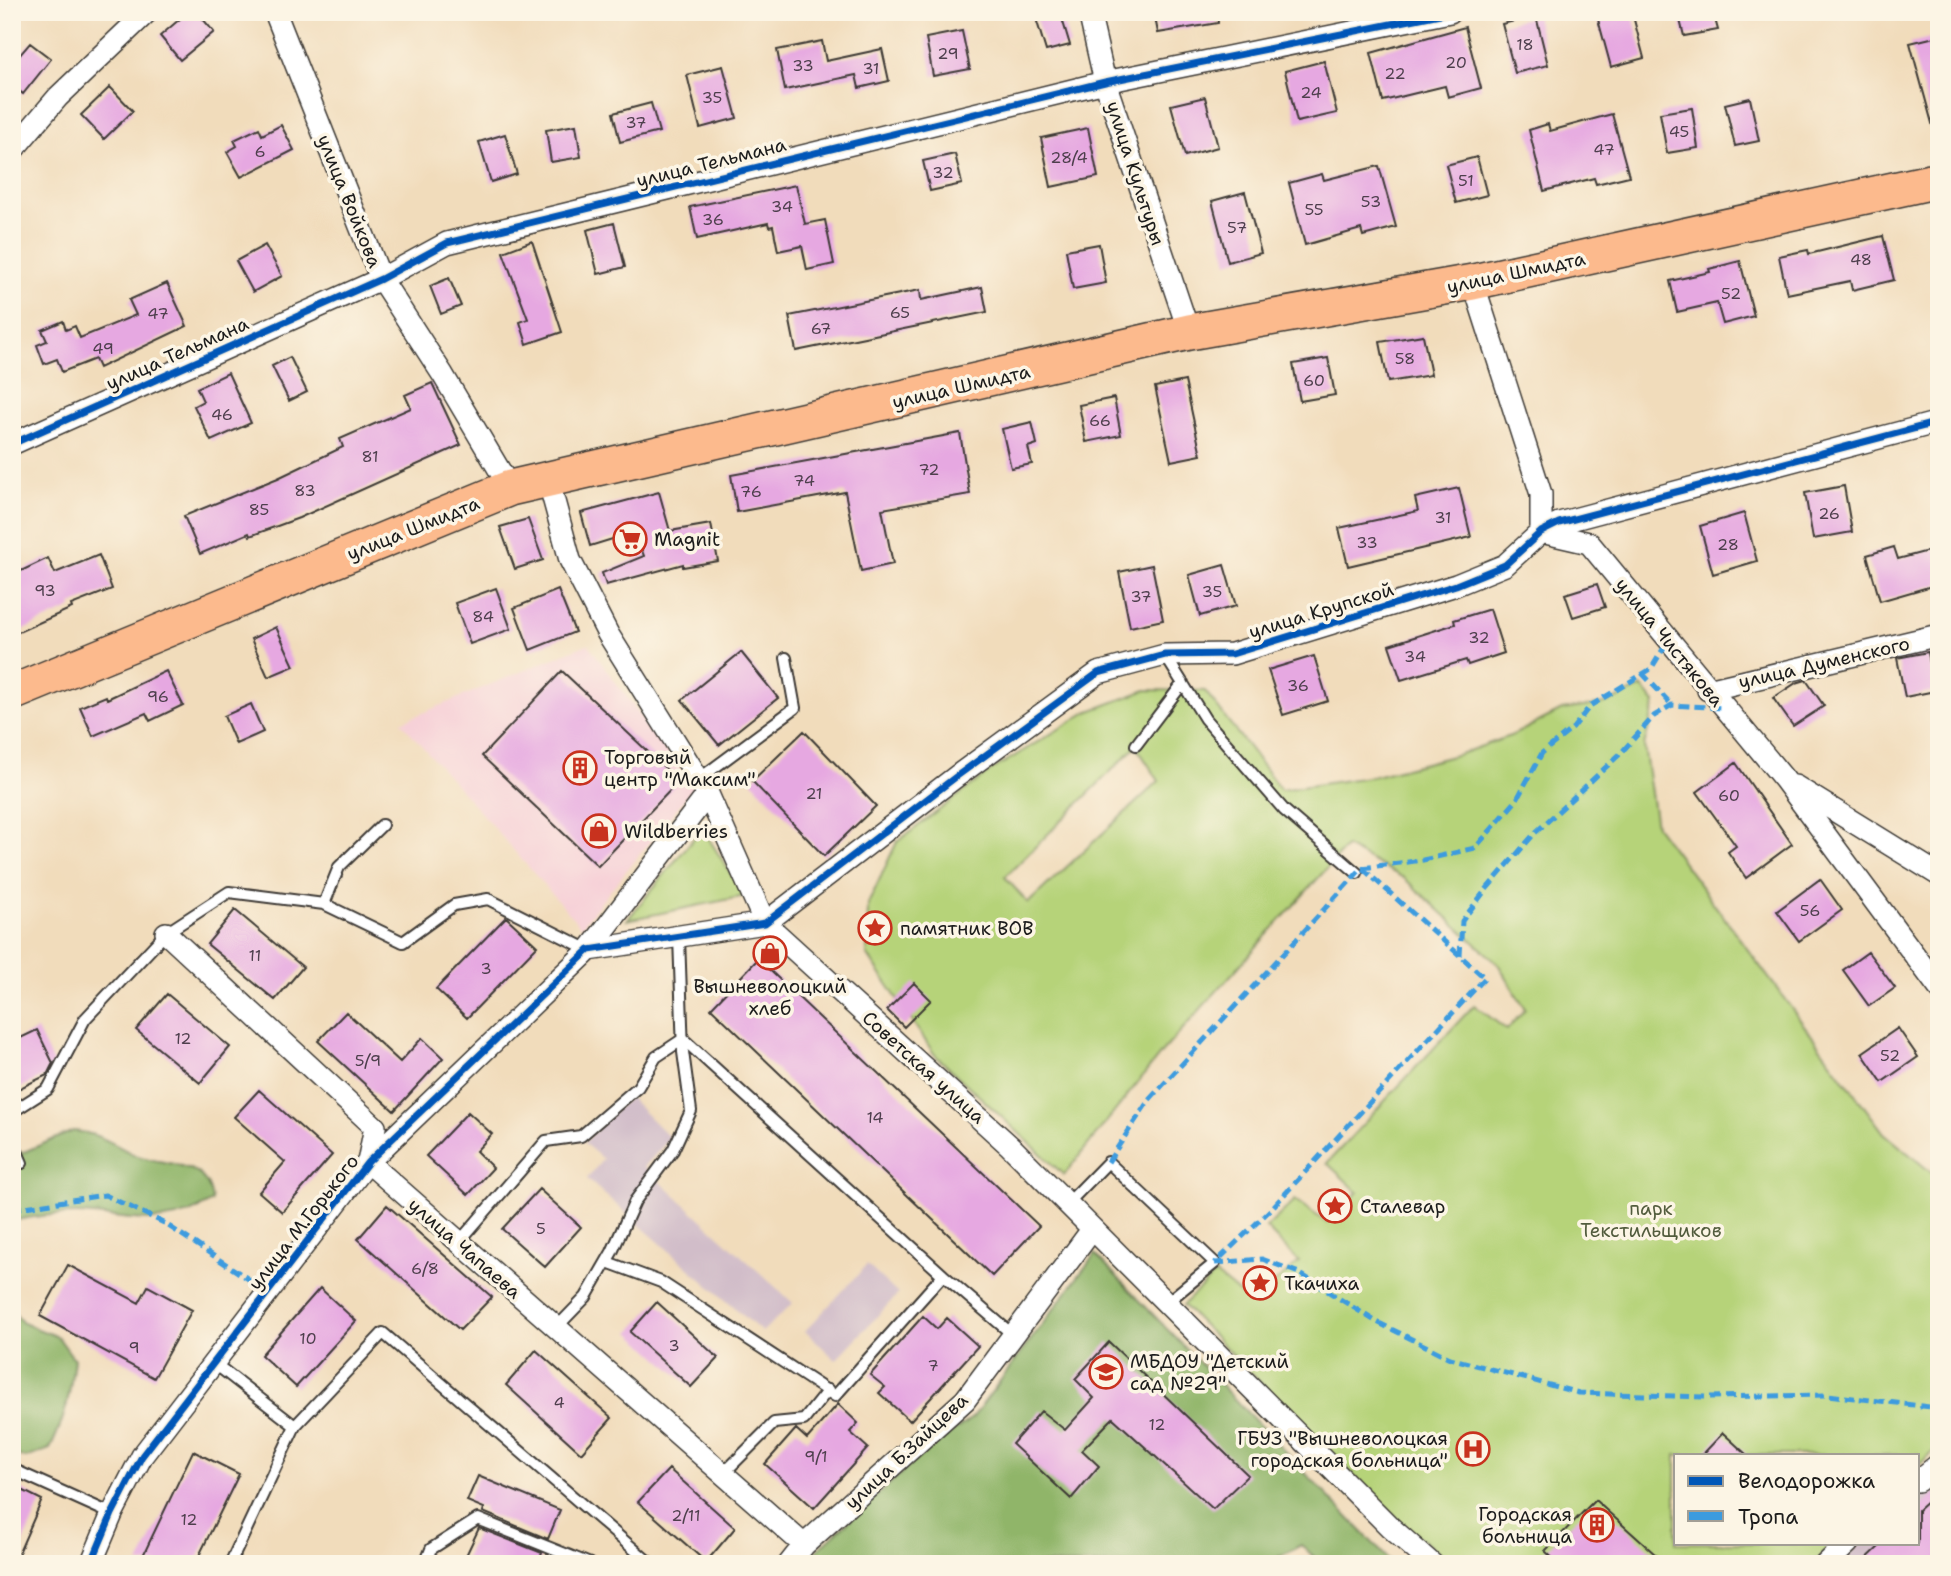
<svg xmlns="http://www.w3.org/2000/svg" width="1951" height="1576" viewBox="0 0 1951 1576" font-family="'Shantell Sans',sans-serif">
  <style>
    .built { fill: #f6cfd7 }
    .industrial { fill: #d1bdc9 }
    .green { fill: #b6d379; stroke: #69784a; stroke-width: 2; fill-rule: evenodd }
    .forest { fill: #90b569; stroke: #566842; stroke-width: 2 }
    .building { fill: #e6a8e1 }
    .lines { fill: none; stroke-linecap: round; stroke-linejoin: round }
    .service-casing { stroke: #3c3934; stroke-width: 14 }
    .minor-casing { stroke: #3c3934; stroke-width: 24 }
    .primary-casing { stroke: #3c3934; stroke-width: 38 }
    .service { stroke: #fff; stroke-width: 10 }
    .minor { stroke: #fff; stroke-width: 21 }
    .primary { stroke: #fcba8d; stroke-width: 35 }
    .quiet { stroke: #3c9bdf; stroke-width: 5; stroke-dasharray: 10 5; stroke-linecap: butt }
    .cycleway-casing { stroke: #fcf5e5; stroke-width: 11 }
    .cycleway { stroke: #0057b8; stroke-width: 7 }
    .labels { text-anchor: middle; stroke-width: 7; stroke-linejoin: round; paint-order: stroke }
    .number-label { font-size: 16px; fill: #4e3f4d }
    .street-label { font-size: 19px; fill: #1c1c1c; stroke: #fcf5e5 }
    .poi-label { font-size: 19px; fill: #1c1c1c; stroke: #fcf5e5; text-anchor: start }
    .park-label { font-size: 19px; fill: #525c3d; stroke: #fcf5e5 }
  </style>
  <rect width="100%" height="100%" fill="#fcf5e5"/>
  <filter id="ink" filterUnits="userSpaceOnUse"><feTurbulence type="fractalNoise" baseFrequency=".0143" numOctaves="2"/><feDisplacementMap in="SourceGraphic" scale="14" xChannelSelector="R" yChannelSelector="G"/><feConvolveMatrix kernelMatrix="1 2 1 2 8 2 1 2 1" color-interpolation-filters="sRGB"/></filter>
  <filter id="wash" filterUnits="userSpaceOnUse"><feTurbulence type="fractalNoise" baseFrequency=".00686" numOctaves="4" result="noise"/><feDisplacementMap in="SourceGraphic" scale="28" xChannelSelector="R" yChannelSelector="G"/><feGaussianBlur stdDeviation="1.57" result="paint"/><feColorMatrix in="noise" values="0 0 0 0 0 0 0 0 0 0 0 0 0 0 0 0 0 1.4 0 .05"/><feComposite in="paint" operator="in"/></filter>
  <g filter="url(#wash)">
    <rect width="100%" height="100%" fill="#f1dcbb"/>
    <!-- built -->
    <path class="built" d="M588,644L693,788L581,927L401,722Z"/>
    <!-- industrial -->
    <path class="industrial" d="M629,1097L670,1138L644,1167L793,1303L762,1332L587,1179L603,1159L584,1143Z
      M867,1265L898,1294L836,1360L805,1331Z
      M1939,1471V1564H1839L1862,1543H1918V1491Z"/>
    <!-- green -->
    <path class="green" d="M1642,687L1655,703L1644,746L1656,826L1884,1133L1939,1179V1446L1918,1466V1455H1676V1543H1835L1812,1564H1453L1401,1523L1183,1305L1215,1274L1251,1303L1299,1262L1266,1228L1295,1200L1327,1223L1358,1192L1327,1163L1474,1005L1507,1030L1525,1009L1498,964L1404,878L1346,847L1163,1051L1064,1175L935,1055L867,954L868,904L897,842L992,770L1087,712L1146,690L1205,691L1281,790L1375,776L1460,754L1513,735L1562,710L1605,704ZM1136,746L1159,781L1028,903L1005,877Z
      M702,828L745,896L627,920Z"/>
    <!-- forest -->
    <path class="forest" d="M73,1131C94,1132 111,1142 129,1152C156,1168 208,1155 212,1201C165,1233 128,1215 76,1214C54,1214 34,1216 12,1221V1157Z
      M1095,1254L1393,1564H1322L1301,1545L1266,1564H809L814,1553L920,1456L973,1417Z
      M12,1311L23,1323L58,1337L74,1359C70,1395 66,1417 50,1449L26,1458L12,1454Z"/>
    <g id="blocks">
      <!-- building -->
      <path class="building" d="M188,12H197L214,32L180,60L160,36Z
        M1034,12H1060L1070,45L1046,51Z
        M1154,12H1217L1218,23L1158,33Z
        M1596,12H1632L1644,58L1611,67Z
        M1678,12H1713L1718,30L1684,36Z
        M1536,16L1548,65L1515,73L1502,24Z
        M1465,27L1481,88L1448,97L1445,86L1383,101L1371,53Z
        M962,31L970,69L933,76L926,38Z
        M1939,36V127H1933L1910,43Z
        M822,41L826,61L882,49L889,81L859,88L856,75L785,90L777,50Z
        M30,43L51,59L23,94L12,85V64Z
        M1324,61L1337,113L1297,122L1285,71Z
        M723,66L737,118L700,128L687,75Z
        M110,87L133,111L104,139L81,115Z
        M1205,97L1218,147L1185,156L1171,105Z
        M1750,98L1759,141L1735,146L1725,104Z
        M651,103L659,132L620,142L613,113Z
        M1692,108L1698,148L1667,153L1660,113Z
        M1612,114L1629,176L1596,184L1594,178L1544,191L1529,130L1548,124L1550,131Z
        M281,125L294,150L241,177L227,152L237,146L234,140L259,128L262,135Z
        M576,125L581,157L551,162L546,130Z
        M1088,128L1098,177L1051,187L1041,138Z
        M505,134L517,174L491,182L479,142Z
        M955,154L962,184L930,191L923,161Z
        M1477,157L1487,195L1456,203L1446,165Z
        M1379,166L1396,227L1363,236L1361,229L1305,245L1289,183L1322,174L1324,180Z
        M796,185L805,224L825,220L834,264L807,270L802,246L778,251L773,226L769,227L768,223L697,239L690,207Z
        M1245,192L1261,253L1228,262L1212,201Z
        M614,223L625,267L598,274L587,230Z
        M1883,236L1894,280L1852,290L1850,281L1787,294L1779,256L1808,250L1809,254Z
        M532,241L562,332L527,344L520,322L528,319L503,252Z
        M1099,244L1106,283L1073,289L1066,250Z
        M265,245L282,276L253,292L236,261Z
        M1740,261L1754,316L1723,324L1717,303L1677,312L1670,281L1710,272L1709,269Z
        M449,278L461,306L441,314L430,286Z
        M167,283L187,326L99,368L95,359L62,372L57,359L44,364L37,345L47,341L42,330L63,321L66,330L75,326L80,338L136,315L129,300Z
        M982,287L987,312L796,351L789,316L920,290L921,300Z
        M1423,335L1431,375L1388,382L1380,342Z
        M290,357L307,392L289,401L272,366Z
        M1328,358L1335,395L1300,401L1293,364Z
        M228,373L251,423L211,441L194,406L203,401L197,388Z
        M1185,381L1201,455L1171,461L1155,387Z
        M432,383L461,445L299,518L250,536L249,533L200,554L184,516L278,478L343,447L340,439L411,408L405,395Z
        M1114,398L1121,435L1086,442L1079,405Z
        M1032,422L1037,444L1028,447L1032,464L1011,468L1002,429Z
        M960,433L970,494L882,509L893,564L861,571L845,492L737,512L731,475Z
        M1844,486L1852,532L1813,539L1805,493Z
        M1459,488L1471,537L1348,566L1339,528L1418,511L1415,498Z
        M659,492L670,531L711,524L718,561L683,567V564L606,585L602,573L644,556L635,532L590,546L581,513Z
        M1744,513L1757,561L1713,574L1700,526Z
        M528,519L543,560L515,569L500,527Z
        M1894,547L1898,559L1939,548V584L1880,601L1867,555Z
        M99,555L112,589L71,605L72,608L12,635V572H19L48,558L55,573Z
        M1152,565L1163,620L1130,627L1119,572Z
        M1224,565L1236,606L1200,616L1189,575Z
        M1597,584L1605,607L1573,617L1565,594Z
        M496,588L511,629L470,644L455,603Z
        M558,590L575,632L530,650L514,608Z
        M1490,609L1504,653L1468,665L1466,660L1401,680L1389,645L1455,624L1454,620Z
        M276,627L294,666L268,677L251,639Z
        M741,652L778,698L719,745L682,700Z
        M1928,652L1935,691L1905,697L1897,658Z
        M1314,656L1328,701L1283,715L1268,670Z
        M166,671L183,705L150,721L146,713L93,736L80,707L106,696L107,699Z
        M562,671L679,781L598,866L482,756Z
        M1806,680L1824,706L1793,726L1773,698L1796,683Z
        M251,704L263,732L236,744L224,716Z
        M804,731L876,806L824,856L752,781Z
        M1736,763L1792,844L1746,878L1728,852L1736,846L1697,792Z
        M1820,879L1842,910L1799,941L1777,911Z
        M235,910L303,967L275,1000L207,944Z
        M506,917L537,946L467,1018L436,989Z
        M1868,952L1895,988L1869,1006L1843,970Z
        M758,959L1039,1226L992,1276L711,1008Z
        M914,983L931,1000L904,1027L887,1010Z
        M167,994L230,1047L200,1083L136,1030Z
        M346,1012L400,1062L422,1038L443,1058L394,1111L318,1041Z
        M1898,1028L1918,1057L1882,1082L1862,1053Z
        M37,1030L53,1063L47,1075L12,1092V1042Z
        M259,1090L332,1155L282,1212L259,1192L285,1162L234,1117Z
        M468,1112L492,1134L476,1151L493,1168L468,1195L426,1156Z
        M539,1189L581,1227L545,1267L502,1229Z
        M387,1205L492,1297L460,1330L358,1239Z
        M68,1265L139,1303L148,1286L192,1310L154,1378L40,1316Z
        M320,1288L356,1321L296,1387L261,1355Z
        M657,1302L718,1358L691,1387L630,1332Z
        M923,1316L937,1329L947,1318L978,1346L910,1421L879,1393L885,1387L870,1375Z
        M1109,1342L1248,1475L1213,1509L1113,1418L1082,1450L1099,1466L1071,1499L1012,1444L1041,1411L1065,1430L1094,1398L1075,1379Z
        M536,1350L612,1418L581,1453L506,1385Z
        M838,1404L858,1423L850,1432L868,1448L814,1508L765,1464L796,1429L807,1439Z
        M1723,1433L1747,1455H1702Z
        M193,1451L239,1474L195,1564H139Z
        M669,1469L735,1528L706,1562L638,1502Z
        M478,1476L560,1510L548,1539L483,1512L484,1508L467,1501Z
        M12,1485L42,1500L14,1564H12Z
        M1939,1491V1564H1861L1883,1543H1918V1510Z
        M1595,1500L1666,1564H1559L1545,1551Z
        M479,1528L542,1553L538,1564H462Z"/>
    </g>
  </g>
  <g filter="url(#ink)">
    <use href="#blocks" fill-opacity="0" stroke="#3c3934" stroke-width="2"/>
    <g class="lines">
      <defs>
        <path id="service" d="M1165,655L1205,719L1284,810L1357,873
          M1136,745L1183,683
          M699,779L795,708L786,658
          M324,904L403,942L454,905L488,899L589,950
          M12,1112L48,1089L85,1019L166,933L229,892L324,904L339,867L382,825
          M12,1140L22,1163
          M1066,1205L1108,1162L1215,1263L1166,1303
          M459,1242L546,1141L581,1136L638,1087L656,1057L683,1039L943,1275
          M607,1262L661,1282L835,1396L943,1275L1013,1335
          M556,1328L586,1297L612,1252L635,1201L673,1150L691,1111L683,1052L679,937
          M214,1363L295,1426
          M12,1469L112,1514
          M723,1474L774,1423L804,1420L828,1390
          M230,1564L295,1426L383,1333L651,1564
          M425,1564L431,1549L478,1519L590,1564"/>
        <path id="minor" d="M275,12L381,279L443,375L510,488
          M1089,12L1105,82L1189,332
          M12,151L58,97L147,12
          M1473,282L1541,494V532
          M12,444L381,279L447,243L1105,82L1450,12
          M548,479L570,560L608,634L708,794L765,923L1010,1146L1390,1527L1432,1564
          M1541,532L1589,543L1784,779L1939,988
          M1708,690L1939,635
          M1795,786L1939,875
          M166,933L375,1127L368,1162L804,1545
          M589,950L708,794
          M1918,1481L1939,1464
          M91,1564L112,1514L142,1456L368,1162L589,950L765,923L957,776L1098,673L1165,655L1232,654L1456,585L1505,565L1541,532L1559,523L1939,422
          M789,1564L804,1545L965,1400L1091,1231
          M1826,1564L1848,1543"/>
        <path id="primary" d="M12,693L510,488L1189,332L1473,282L1939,180"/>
      </defs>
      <!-- service casing -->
      <use href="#service" class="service-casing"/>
      <!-- minor casing -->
      <use href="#minor" class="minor-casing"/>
      <!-- primary casing -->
      <use href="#primary" class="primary-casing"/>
      <!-- service -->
      <use href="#service" class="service"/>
      <!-- minor -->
      <use href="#minor" class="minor"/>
      <!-- primary -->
      <use href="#primary" class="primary"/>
      <!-- quiet -->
      <path class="quiet" d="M1642,673L1672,705
        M1362,868L1423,860L1475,848L1516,801L1542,753L1573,728L1590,706L1651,669L1668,641
        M1460,956L1462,921L1484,892L1535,833L1620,754L1654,716L1672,705L1724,708
        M1108,1162L1149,1100L1362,868L1485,978L1270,1210L1215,1263
        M12,1209L105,1195L164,1223L268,1292
        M1215,1263L1262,1259L1299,1273L1375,1321L1450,1358L1579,1393L1705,1397L1828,1395L1939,1408"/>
      <defs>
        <path id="cycleway" d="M12,444L381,279L447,243L1105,82L1450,12
          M91,1564L112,1514L142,1456L368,1162L589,950L765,923L957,776L1098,673L1165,655L1232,654L1456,585L1505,565L1541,532L1559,523L1939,422"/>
      </defs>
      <!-- cycleway casing -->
      <use href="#cycleway" class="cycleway-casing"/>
      <!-- cycleway -->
      <use href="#cycleway" class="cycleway"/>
    </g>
  </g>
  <!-- icons -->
  <defs>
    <symbol id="supermarket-ring" viewBox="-11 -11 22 22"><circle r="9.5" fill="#fcf5e5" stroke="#c8321e" stroke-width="1.5"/><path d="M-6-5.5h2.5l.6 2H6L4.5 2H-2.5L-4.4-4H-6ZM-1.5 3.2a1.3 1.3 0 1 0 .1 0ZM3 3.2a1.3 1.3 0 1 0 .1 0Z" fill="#c8321e"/></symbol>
    <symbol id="building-ring" viewBox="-11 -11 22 22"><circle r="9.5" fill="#fcf5e5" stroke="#c8321e" stroke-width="1.5"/><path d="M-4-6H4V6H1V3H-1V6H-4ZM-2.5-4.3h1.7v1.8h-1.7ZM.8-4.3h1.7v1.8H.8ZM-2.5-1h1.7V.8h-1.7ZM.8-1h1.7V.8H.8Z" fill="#c8321e"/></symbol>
    <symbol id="shop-ring" viewBox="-11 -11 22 22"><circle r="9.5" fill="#fcf5e5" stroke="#c8321e" stroke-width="1.5"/><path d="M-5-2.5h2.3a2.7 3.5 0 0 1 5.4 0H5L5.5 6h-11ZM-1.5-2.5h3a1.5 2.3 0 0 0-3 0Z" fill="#c8321e"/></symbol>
    <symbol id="sight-ring" viewBox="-11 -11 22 22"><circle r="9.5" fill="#fcf5e5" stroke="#c8321e" stroke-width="1.5"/><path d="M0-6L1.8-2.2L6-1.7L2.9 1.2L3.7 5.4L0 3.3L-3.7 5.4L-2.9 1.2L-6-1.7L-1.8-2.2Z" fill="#c8321e"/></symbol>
    <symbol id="school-ring" viewBox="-11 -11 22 22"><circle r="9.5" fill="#fcf5e5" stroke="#c8321e" stroke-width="1.5"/><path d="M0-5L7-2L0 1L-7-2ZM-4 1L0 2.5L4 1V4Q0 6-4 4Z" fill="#c8321e"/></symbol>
    <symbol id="hospital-ring" viewBox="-11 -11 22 22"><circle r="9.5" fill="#fcf5e5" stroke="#c8321e" stroke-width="1.5"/><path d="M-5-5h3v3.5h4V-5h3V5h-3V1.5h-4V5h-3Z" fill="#c8321e"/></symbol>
  </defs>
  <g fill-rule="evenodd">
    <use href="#supermarket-ring" x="611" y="520" width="38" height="38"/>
    <use href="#building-ring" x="561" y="749" width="38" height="38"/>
    <use href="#shop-ring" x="580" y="812" width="38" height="38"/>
    <use href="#sight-ring" x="856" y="909" width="38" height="38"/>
    <use href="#shop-ring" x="751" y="934" width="38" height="38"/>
    <use href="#sight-ring" x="1316" y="1187" width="38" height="38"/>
    <use href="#sight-ring" x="1241" y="1264" width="38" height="38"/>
    <use href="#school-ring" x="1087" y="1353" width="38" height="38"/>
    <use href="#hospital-ring" x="1454" y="1430" width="38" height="38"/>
    <use href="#building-ring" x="1578" y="1506" width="38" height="38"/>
  </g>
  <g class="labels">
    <!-- number labels -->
    <g class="number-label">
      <text x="1525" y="50">18</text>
      <text x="948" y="59">29</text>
      <text x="1456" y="68">20</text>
      <text x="803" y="71">33</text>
      <text x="871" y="74">31</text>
      <text x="1395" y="79">22</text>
      <text x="1311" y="98">24</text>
      <text x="712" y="103">35</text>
      <text x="636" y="128">37</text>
      <text x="1679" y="137">45</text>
      <text x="1604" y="155">47</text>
      <text x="260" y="157">6</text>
      <text x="1069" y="163">28/4</text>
      <text x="943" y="178">32</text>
      <text x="1466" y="186">51</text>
      <text x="1371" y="207">53</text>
      <text x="782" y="212">34</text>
      <text x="1314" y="215">55</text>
      <text x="713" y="225">36</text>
      <text x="1237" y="233">57</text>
      <text x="1861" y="265">48</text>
      <text x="1731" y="299">52</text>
      <text x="900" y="318">65</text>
      <text x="158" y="319">47</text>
      <text x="821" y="334">67</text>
      <text x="103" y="354">49</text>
      <text x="1405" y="364">58</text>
      <text x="1314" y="386">60</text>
      <text x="222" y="420">46</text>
      <text x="1100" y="426">66</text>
      <text x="370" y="462">81</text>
      <text x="929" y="475">72</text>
      <text x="804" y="486">74</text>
      <text x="305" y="496">83</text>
      <text x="751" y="497">76</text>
      <text x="259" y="515">85</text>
      <text x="1829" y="519">26</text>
      <text x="1443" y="523">31</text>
      <text x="1367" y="548">33</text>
      <text x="1728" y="550">28</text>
      <text x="45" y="596">93</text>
      <text x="1212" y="597">35</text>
      <text x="1141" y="602">37</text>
      <text x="483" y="622">84</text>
      <text x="1479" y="643">32</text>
      <text x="1415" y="662">34</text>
      <text x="1298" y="691">36</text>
      <text x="158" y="702">96</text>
      <text x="814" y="799">21</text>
      <text x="1729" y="801">60</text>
      <text x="1810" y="916">56</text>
      <text x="255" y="961">11</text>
      <text x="486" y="974">3</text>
      <text x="183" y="1044">12</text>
      <text x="1890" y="1061">52</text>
      <text x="368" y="1066">5/9</text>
      <text x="875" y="1123">14</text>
      <text x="541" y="1234">5</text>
      <text x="425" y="1274">6/8</text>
      <text x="308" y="1344">10</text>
      <text x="674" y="1351">3</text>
      <text x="134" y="1353">9</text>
      <text x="933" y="1371">7</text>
      <text x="559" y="1408">4</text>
      <text x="1157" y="1430">12</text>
      <text x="816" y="1462">9/1</text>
      <text x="686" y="1521">2/11</text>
      <text x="189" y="1525">12</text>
    </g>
    <!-- street labels -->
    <g class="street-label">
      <text transform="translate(711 162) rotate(-14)" y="7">улица Тельмана</text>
      <text transform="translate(1136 173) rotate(72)" y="7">улица Культуры</text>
      <text transform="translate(350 201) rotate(68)" y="7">улица Войкова</text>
      <text transform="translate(1516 272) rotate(-12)" y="7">улица Шмидта</text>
      <text transform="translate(177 353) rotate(-24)" y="7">улица Тельмана</text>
      <text transform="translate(961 386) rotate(-13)" y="7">улица Шмидта</text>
      <text transform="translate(413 528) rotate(-22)" y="7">улица Шмидта</text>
      <text transform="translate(1321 610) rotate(-17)" y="7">улица Крупской</text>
      <text transform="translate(1670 642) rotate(51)" y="7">улица Чистякова</text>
      <text transform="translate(1824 662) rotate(-13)" y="7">улица Думенского</text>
      <text transform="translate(924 1067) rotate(42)" y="7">Советская улица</text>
      <text transform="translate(303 1222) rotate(-52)" y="7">улица М.Горького</text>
      <text transform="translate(465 1248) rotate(41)" y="7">улица Чапаева</text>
      <text transform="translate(906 1451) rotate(-43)" y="7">улица Б.Зайцева</text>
    </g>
    <!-- poi labels -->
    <g class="poi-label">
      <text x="654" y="546">Magnit</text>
      <text x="604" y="764">Торговый<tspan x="604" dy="22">центр "Максим"</tspan></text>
      <text x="624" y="838">Wildberries</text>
      <text x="900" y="935">памятник ВОВ</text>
      <text x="770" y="993" text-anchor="middle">Вышневолоцкий<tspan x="770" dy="22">хлеб</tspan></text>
      <text x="1360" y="1213">Сталевар</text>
      <text x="1284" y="1290">Ткачиха</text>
      <text x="1130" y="1368">МБДОУ "Детский<tspan x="1130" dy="22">сад №29"</tspan></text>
      <text x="1448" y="1445" text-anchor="end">ГБУЗ "Вышневолоцкая<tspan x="1448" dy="22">городская больница"</tspan></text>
      <text x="1572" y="1521" text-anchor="end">Городская<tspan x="1572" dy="22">больница</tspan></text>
    </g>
    <!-- park labels -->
    <g class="park-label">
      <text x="1651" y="1215">парк<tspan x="1651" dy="22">Текстильщиков</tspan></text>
    </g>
  </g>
  <!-- margin -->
  <rect width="1951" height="1576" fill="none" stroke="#fcf5e5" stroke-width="42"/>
  <!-- legend -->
  <rect x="1674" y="1454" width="245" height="91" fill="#fcf5e5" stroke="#a29e95" stroke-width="2"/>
  <rect x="1688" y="1476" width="35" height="10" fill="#0057b8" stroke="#a29e95" stroke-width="2"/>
  <text x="1738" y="1488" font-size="21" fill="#1c1c1c">Велодорожка</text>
  <rect x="1688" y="1511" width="35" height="10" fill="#3c9bdf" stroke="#a29e95" stroke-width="2"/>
  <text x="1738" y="1524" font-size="21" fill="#1c1c1c">Тропа</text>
</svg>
